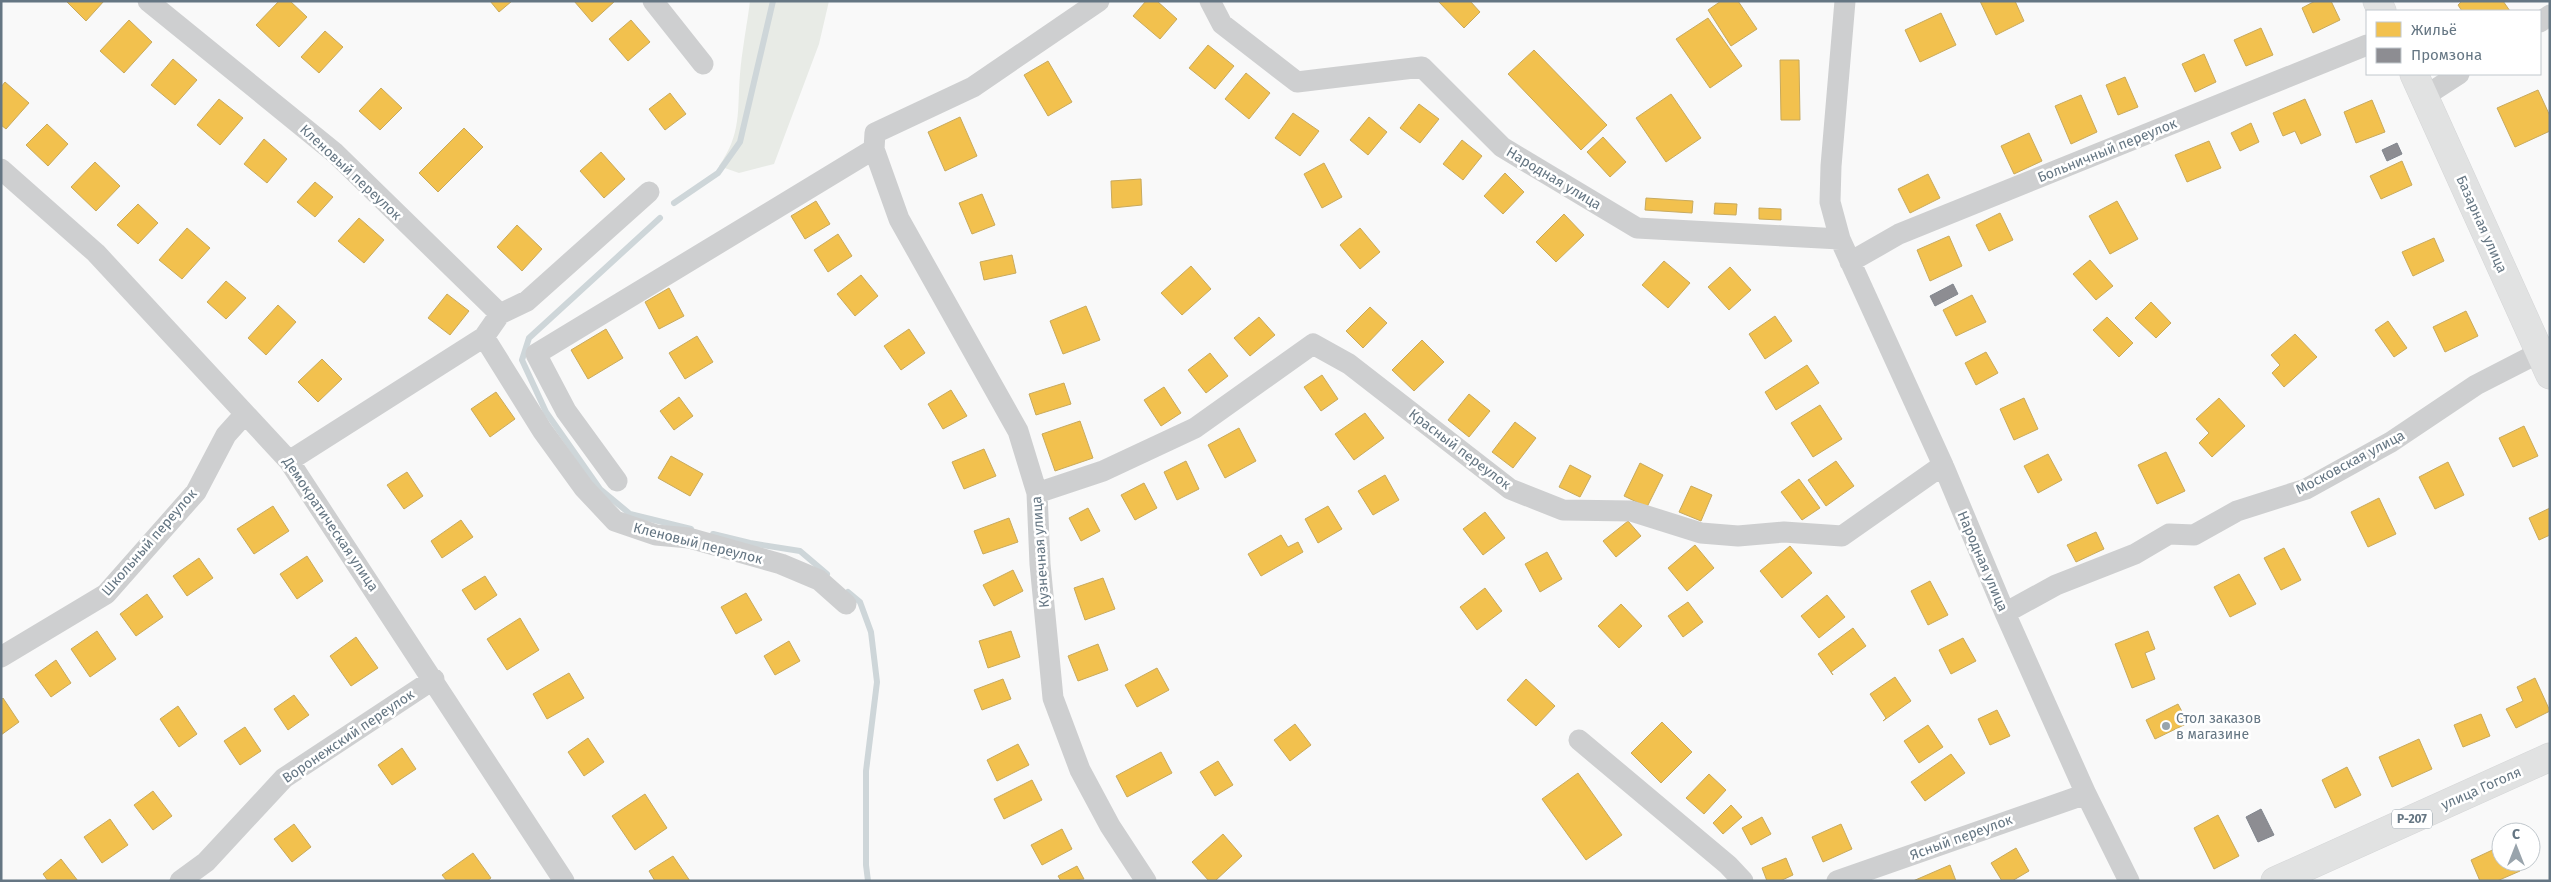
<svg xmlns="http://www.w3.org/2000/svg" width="2551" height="882" viewBox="0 0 2551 882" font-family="'Fira Sans',sans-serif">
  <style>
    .green { fill: #e8ebe6 }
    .homes { fill: #f2c14e; stroke: #c8aa5e }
    .industry { fill: #8d8d92; stroke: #81868e }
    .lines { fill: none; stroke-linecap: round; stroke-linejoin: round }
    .stream { stroke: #ced6d9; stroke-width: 6 }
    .secondary-casing { stroke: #d5d6d7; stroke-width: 29 }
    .primary-casing { stroke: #d5d6d7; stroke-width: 29 }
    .street { stroke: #cecfd0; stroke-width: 21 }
    .secondary { stroke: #e1e2e2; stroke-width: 28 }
    .primary { stroke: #e1e2e2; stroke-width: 28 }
    .poi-dot { fill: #99a4ac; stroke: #fff; stroke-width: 2 }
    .labels { text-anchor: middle; stroke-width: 5; stroke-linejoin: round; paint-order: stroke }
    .shield { fill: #fff; stroke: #939fa8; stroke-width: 1 }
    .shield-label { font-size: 12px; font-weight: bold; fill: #657683 }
    .street-label { font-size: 14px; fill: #657683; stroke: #fff }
    .poi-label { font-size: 14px; fill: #657683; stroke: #fff; text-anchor: start }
  </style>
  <rect width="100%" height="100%" fill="#f9f9f9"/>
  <!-- green -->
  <path class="green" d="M750,1H829L819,44L774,164L739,173L719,166C742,133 737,111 740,74C742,50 747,25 750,1Z"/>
  <!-- homes -->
  <path class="homes" d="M66,1H104L86,21Z
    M279,1H290L307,17L279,47L256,25Z
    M490,1H512L499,12Z
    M574,1H615L592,22Z
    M1146,1H1157L1177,19L1160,39L1133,16Z
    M1438,1H1470L1480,12L1464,28Z
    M1721,1H1738L1757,29L1731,46L1708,10Z
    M1980,1H2015L2024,21L1996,35Z
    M2315,1H2331L2340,20L2313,33L2302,8Z
    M2462,1H2503L2510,11H2462L2458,5Z
    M1941,13L1956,45L1920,62L1905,30Z
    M1708,18L1742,66L1710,88L1676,39Z
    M129,20L152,42L124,73L100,51Z
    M631,20L650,42L628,61L609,39Z
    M2261,28L2273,55L2246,66L2234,40Z
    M325,31L343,47L319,73L301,57Z
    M1208,45L1234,66L1215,89L1189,68Z
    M1534,50L1607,125L1581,150L1508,74Z
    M2204,54L2216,82L2195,92L2182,64Z
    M173,59L197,80L175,105L151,85Z
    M1780,60H1799L1800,120H1781Z
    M1048,61L1072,102L1048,116L1024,75Z
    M1246,73L1270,93L1249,119L1225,99Z
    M2125,77L2138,107L2118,115L2106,85Z
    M5,82L29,103L6,129L1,125V87Z
    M381,88L402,108L380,130L359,111Z
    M2538,90L2550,116V131L2515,147L2497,108Z
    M670,93L686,114L665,130L649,109Z
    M1671,94L1701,138L1666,162L1636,118Z
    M2081,95L2097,132L2071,144L2055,106Z
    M219,99L243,118L220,145L197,125Z
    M2305,99L2321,135L2301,144L2295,131L2283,136L2273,113Z
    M2372,100L2385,132L2356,143L2344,112Z
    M1419,104L1439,119L1420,143L1400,128Z
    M1293,113L1319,131L1300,156L1275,138Z
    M960,117L977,156L945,171L928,132Z
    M1369,117L1387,132L1368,155L1350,140Z
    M2251,123L2259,142L2240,151L2231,133Z
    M47,124L68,144L48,166L26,145Z
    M464,128L483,147L438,192L419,173Z
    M2029,133L2042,161L2014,174L2001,146Z
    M1603,137L1626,162L1610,177L1587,152Z
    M264,139L287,159L267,183L244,164Z
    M1462,140L1482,156L1463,180L1443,164Z
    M2209,141L2221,168L2187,182L2175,155Z
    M601,152L625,179L604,198L580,171Z
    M2402,161L2412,185L2381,199L2370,176Z
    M95,162L120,186L96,211L71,187Z
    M1324,163L1342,197L1322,208L1304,174Z
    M1505,173L1524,192L1503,214L1484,196Z
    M1928,174L1940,198L1910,213L1898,189Z
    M1141,179L1142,205L1112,208L1111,181Z
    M315,182L333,197L315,217L297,202Z
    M982,194L995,225L972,234L959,203Z
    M1646,198L1693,201L1692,213L1645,210Z
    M816,201L830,224L805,239L791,216Z
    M2117,201L2138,239L2110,254L2089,216Z
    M1715,203L1737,204L1736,215L1714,214Z
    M138,204L158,223L138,244L117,225Z
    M1759,208L1781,209V220L1759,219Z
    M2000,213L2013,240L1989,251L1976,225Z
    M1564,214L1584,235L1556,262L1536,242Z
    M359,218L384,240L364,263L338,241Z
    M517,225L542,249L522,271L497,247Z
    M187,228L210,248L182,279L159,260Z
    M1360,228L1380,252L1360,269L1340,245Z
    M838,234L852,256L828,272L814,250Z
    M1949,236L1962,266L1930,281L1917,250Z
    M2434,238L2444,261L2413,276L2402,252Z
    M1012,255L1016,273L984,280L980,262Z
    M2090,260L2113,286L2096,300L2073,274Z
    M1664,261L1690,283L1668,308L1642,285Z
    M1191,266L1211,289L1182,315L1161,293Z
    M1730,267L1751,290L1729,310L1708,287Z
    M861,275L878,296L855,316L837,294Z
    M226,281L246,298L226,319L207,302Z
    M669,288L684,316L659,329L645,302Z
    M447,294L469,311L450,335L428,318Z
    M1972,295L1986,322L1956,336L1943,310Z
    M2151,302L2171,323L2156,338L2135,318Z
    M278,305L296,322L266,355L248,338Z
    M1086,306L1100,340L1063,354L1050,321Z
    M1370,307L1387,323L1363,348L1346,331Z
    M2466,311L2478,336L2445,352L2433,327Z
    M1775,316L1792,341L1765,359L1749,334Z
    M1259,317L1275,335L1250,356L1234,338Z
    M2107,317L2133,343L2119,357L2093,330Z
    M2388,321L2407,348L2394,357L2375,330Z
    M606,329L623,358L588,379L571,350Z
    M909,329L925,353L901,370L884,346Z
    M2295,334L2317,357L2284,387L2272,373L2280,365L2271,355Z
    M697,336L713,362L685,379L669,353Z
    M1422,340L1444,362L1414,391L1392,370Z
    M1986,352L1998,373L1976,385L1965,363Z
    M1210,353L1228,376L1206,393L1188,370Z
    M322,359L342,379L318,402L298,382Z
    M1807,365L1819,383L1776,410L1765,392Z
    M1322,375L1338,399L1321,411L1304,387Z
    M1064,383L1071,404L1036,415L1029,394Z
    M1164,387L1181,413L1161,426L1144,400Z
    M951,390L967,416L943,429L928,404Z
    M496,392L515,419L490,437L471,409Z
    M1469,394L1490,411L1469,437L1448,420Z
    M679,397L693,416L674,430L660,411Z
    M2024,398L2038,429L2014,440L2000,409Z
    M2219,398L2245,426L2212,457L2199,443L2209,433L2196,419Z
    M1820,405L1842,439L1813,457L1791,423Z
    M1365,413L1384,438L1354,460L1335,434Z
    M1080,421L1093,458L1055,471L1042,434Z
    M1515,422L1536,438L1513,468L1492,452Z
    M2524,426L2538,456L2513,467L2499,438Z
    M1239,428L1256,461L1225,478L1208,445Z
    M984,449L996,476L964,489L952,462Z
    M2166,452L2185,491L2157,504L2138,465Z
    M2048,454L2062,480L2038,493L2024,466Z
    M671,456L703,474L690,496L658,478Z
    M1186,461L1199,489L1177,500L1164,472Z
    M1836,461L1854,486L1826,506L1808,480Z
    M2448,462L2464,495L2435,509L2419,477Z
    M1640,463L1663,475L1647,507L1624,496Z
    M1570,465L1591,476L1580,497L1559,487Z
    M407,472L423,496L404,509L387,485Z
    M1385,475L1399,500L1373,515L1358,491Z
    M1799,479L1820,508L1802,520L1781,492Z
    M1144,483L1157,508L1135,520L1121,495Z
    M1691,486L1712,495L1701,521L1679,512Z
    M2379,498L2396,534L2368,547L2351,512Z
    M273,506L289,531L254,554L237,529Z
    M1328,506L1342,529L1318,543L1305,519Z
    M1088,508L1100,531L1081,541L1069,518Z
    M2550,508V535L2539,540L2529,518Z
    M1485,512L1505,538L1483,555L1463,529Z
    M1009,518L1018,542L983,554L974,531Z
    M461,520L473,537L442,558L431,541Z
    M1628,521L1641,536L1616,557L1603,541Z
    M2096,532L2104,549L2076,562L2067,545Z
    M1281,535L1288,547L1298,542L1303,552L1261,576L1248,554Z
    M1695,545L1714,568L1687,591L1668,568Z
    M1790,546L1812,573L1782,598L1760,571Z
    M2284,548L2301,580L2281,590L2264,558Z
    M1547,552L1562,579L1540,592L1525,564Z
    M307,556L323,581L297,599L280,574Z
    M199,558L213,578L187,596L173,576Z
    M1013,570L1023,591L994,606L983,585Z
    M2239,574L2256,604L2230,617L2214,587Z
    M485,576L497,595L475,610L462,590Z
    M1103,578L1115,609L1085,620L1074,588Z
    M1930,581L1948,615L1928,625L1911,591Z
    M1485,588L1502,611L1477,630L1460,607Z
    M746,593L762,620L736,634L721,607Z
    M147,594L163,617L136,636L120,614Z
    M1827,595L1845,617L1819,638L1801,616Z
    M1688,602L1703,622L1683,637L1668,616Z
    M1621,604L1642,626L1619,648L1598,626Z
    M520,618L539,650L507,670L487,639Z
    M1853,628L1866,646L1831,672L1833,675L1818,654Z
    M97,631L116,659L90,677L71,649Z
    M1011,631L1020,657L988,668L979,641Z
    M2148,631L2155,649L2145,653L2155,679L2132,688L2115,644Z
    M356,637L378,668L351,686L330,656Z
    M1963,638L1976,661L1951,674L1939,650Z
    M789,641L800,661L775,675L764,656Z
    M1098,644L1108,670L1078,681L1068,656Z
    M56,660L71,683L51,697L35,675Z
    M1157,668L1169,690L1137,707L1125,685Z
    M569,673L584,698L547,719L533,694Z
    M1895,677L1911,701L1883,721L1886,718L1870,694Z
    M2535,678L2550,711L2516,728L2506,709L2523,701L2517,687Z
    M1003,679L1011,699L982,710L974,690Z
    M1526,679L1555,706L1536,726L1507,700Z
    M294,695L309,715L288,730L274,709Z
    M3,698L19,722L1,735V700Z
    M2178,704L2188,723L2155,739L2146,720Z
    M178,706L197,734L179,747L160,719Z
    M1997,710L2010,736L1990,745L1978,719Z
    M2481,714L2490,736L2463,747L2454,725Z
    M1662,722L1692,752L1661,783L1631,753Z
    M1295,724L1311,745L1290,761L1274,740Z
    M1928,725L1943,747L1919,763L1904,741Z
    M245,727L261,751L240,765L224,741Z
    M588,738L604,762L584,776L568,752Z
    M2419,739L2432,769L2392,787L2379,757Z
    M1018,744L1029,765L997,781L987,760Z
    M402,748L416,769L392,785L378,765Z
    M1161,752L1172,773L1127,797L1116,776Z
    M1951,754L1965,773L1925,801L1911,782Z
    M1218,761L1233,785L1215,796L1200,772Z
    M2347,767L2361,795L2335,808L2322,780Z
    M1578,773L1622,835L1586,860L1542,799Z
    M1709,774L1726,790L1704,814L1686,798Z
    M1032,780L1042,800L1004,819L994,799Z
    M153,791L172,816L153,830L134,805Z
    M645,794L667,828L635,850L612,816Z
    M1731,805L1742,817L1723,834L1713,823Z
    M2218,815L2239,856L2214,869L2194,828Z
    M1762,817L1771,834L1751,845L1742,828Z
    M110,819L128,845L102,863L84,837Z
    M294,824L311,847L292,862L274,839Z
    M1841,824L1852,849L1823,862L1812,837Z
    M1062,829L1072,849L1042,865L1031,845Z
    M1223,834L1242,856L1215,881H1209L1192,862Z
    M2501,846V862H2516L2520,871L2497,881H2480L2471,860Z
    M2016,848L2029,871L2012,881H2002L1991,863Z
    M473,853L491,878L487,881H447L442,875Z
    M673,856L690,881H655L649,871Z
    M1786,858L1793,875L1780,881H1767L1762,868Z
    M61,859L78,881H48L43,874Z
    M1950,865L1956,881H1913Z
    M1077,866L1084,879L1061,881L1058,876Z"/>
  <!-- industry -->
  <path class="industry" d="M2397,143L2402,154L2387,161L2382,150Z
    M1953,284L1958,294L1935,306L1930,296Z
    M2261,809L2274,835L2258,842L2246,817Z"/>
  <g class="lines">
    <!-- stream -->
    <path class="stream" d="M674,203L718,173L740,142L773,1
      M660,218L529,338L522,360L546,412L600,489L630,514L691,529
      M713,534L750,543L800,551L827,574
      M848,592L860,602L871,632L877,682L866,771V865L868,881"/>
    <defs>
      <path id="secondary" d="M2377,1L2382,11
        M2414,74L2550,375"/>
      <path id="primary" d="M2275,881L2550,757"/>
    </defs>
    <!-- secondary casing -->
    <use href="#secondary" class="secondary-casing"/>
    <!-- primary casing -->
    <use href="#primary" class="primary-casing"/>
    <!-- street -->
    <path class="street" d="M148,1L335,153L500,314
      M653,1L703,64
      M1210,1L1222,24L1297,82L1422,67L1502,147L1637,228L1840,239
      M1845,1L1831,166L1830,202L1840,239L1943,465L2005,613L2086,794L2129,881
      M2540,22L2550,15
      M2425,96L2459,74
      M874,149L899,219L1018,431L1037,493L1040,564L1053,698L1080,770L1110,826L1146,881
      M1,169L96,253L289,461L564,881
      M1850,262L1899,234L2367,45
      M484,337L542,430L584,488L615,521L656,535L689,538L781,564L819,580L846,604
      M289,461L484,337L500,314L527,301L649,192
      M617,481L566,411L536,354L874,149L875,133L973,87L1099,1
      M1037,493L1103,471L1195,428L1313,344L1349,364L1510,489L1563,510L1631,511L1701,533L1738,536L1784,532L1842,536L1943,465
      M2005,613L2056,585L2135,554L2169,534L2194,535L2237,511L2306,489L2391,442L2476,385L2550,347
      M1,657L106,594L196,492L226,435L244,415
      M1579,740L1728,865L1743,881
      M180,881L206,862L284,778L434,679
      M1837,881L2086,794"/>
    <!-- secondary -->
    <use href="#secondary" class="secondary"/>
    <!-- primary -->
    <use href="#primary" class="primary"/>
  </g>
  <!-- markers -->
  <circle class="poi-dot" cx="2166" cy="726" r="5"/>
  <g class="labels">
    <!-- shield labels -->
    <rect class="shield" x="2392" y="809.5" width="40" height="19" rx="4"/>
    <g class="shield-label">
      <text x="2412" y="823">Р-207</text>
    </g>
    <!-- street labels -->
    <g class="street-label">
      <text transform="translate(2107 150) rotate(-22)" y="5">Больничный переулок</text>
      <text transform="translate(351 172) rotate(43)" y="5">Кленовый переулок</text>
      <text transform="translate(1554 178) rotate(31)" y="5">Народная улица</text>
      <text transform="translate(2482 224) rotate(66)" y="5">Базарная улица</text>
      <text transform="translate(1460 449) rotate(37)" y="5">Красный переулок</text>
      <text transform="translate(2350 462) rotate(-28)" y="5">Московская улица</text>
      <text transform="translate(331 524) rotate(56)" y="5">Демократическая улица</text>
      <text transform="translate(149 542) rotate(-49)" y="5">Школьный переулок</text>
      <text transform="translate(698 543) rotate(14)" y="5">Кленовый переулок</text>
      <text transform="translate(1040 552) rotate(-94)" y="5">Кузнечная улица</text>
      <text transform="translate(1983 561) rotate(67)" y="5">Народная улица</text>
      <text transform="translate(348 736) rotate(-34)" y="5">Воронежский переулок</text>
      <text transform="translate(2481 788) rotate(-24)" y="5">улица Гоголя</text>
      <text transform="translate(1961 837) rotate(-20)" y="5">Ясный переулок</text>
    </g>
    <!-- poi labels -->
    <g class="poi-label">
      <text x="2176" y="723">Стол заказов<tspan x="2176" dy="16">в магазине</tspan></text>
    </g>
  </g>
  <!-- border -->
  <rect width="2551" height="882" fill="none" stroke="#657683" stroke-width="5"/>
  <!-- legend -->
  <rect x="2366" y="10" width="175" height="65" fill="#ffffff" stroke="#c1c8cd"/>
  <rect x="2376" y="22" width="25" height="15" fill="#f2c14e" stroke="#c1c8cd"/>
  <text x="2411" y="35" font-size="15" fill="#657683">Жильё</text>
  <rect x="2376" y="48" width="25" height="15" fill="#8d8d92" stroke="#c1c8cd"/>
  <text x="2411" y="60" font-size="15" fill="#657683">Промзона</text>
  <!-- north arrow -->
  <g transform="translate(2516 847)"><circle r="24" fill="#ffffff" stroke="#c1c8cd"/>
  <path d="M0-4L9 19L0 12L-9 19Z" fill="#99a4ac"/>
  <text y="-8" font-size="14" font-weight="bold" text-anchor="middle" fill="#657683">С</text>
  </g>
</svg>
